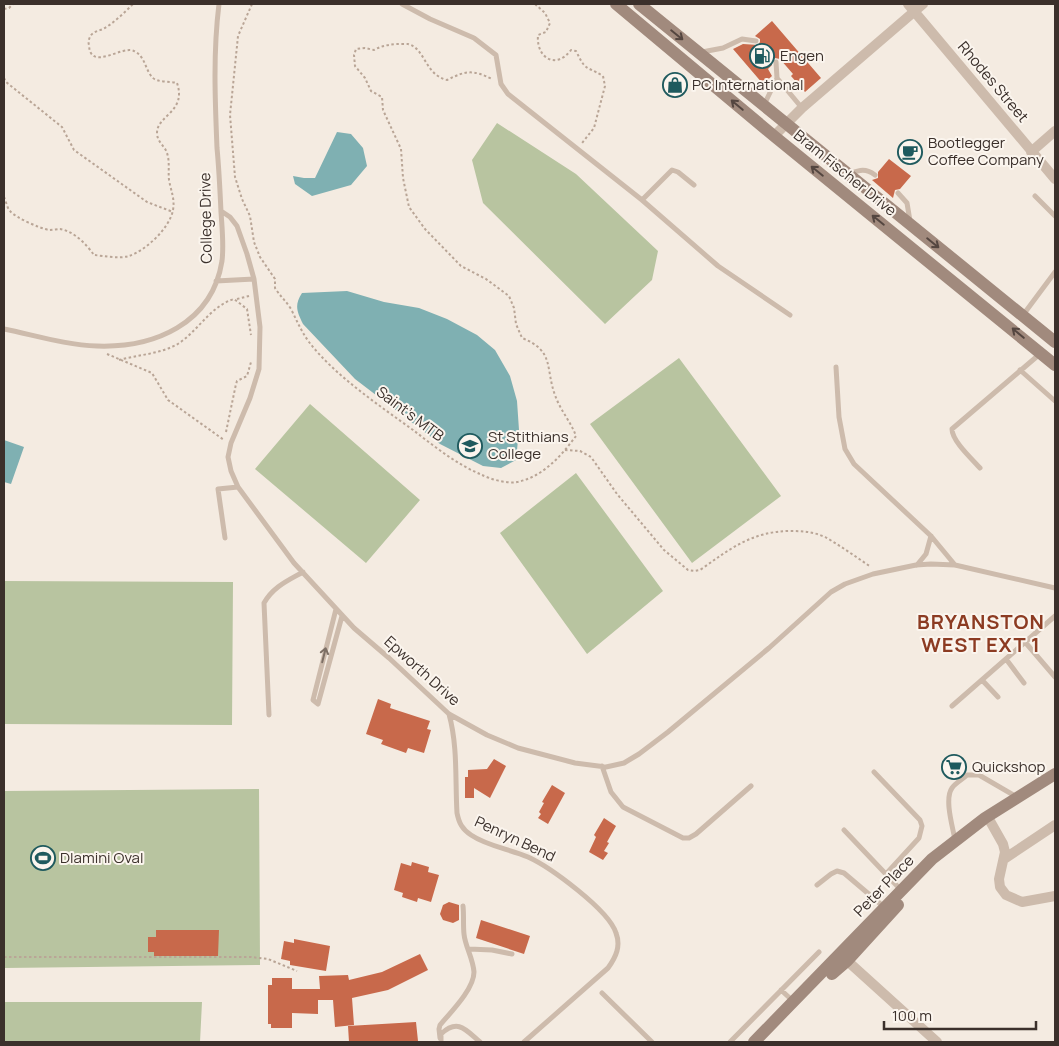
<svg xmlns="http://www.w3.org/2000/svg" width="1059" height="1046" viewBox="0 0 1059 1046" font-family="Manrope,sans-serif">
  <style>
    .green { fill: #b8c4a0 }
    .water { fill: #7fb0b2 }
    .building { fill: #c8694b }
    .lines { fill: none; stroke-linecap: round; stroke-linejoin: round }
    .path { stroke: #b9a596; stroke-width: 2; stroke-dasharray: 2.5 2.5; stroke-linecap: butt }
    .lane { stroke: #cdbbac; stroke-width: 5 }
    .street { stroke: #cdbbac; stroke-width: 10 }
    .secondary { stroke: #a18a7d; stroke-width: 12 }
    .oneway { stroke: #544640 }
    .oneway2 { stroke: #7d6f65 }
    .labels { text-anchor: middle; stroke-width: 4; stroke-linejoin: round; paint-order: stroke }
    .poi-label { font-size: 15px; fill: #3b302b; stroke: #fbf5ee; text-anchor: start }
    .street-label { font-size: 15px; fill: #3b302b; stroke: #fbf5ee }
    .district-label { font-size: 20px; font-weight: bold; letter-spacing: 1px; fill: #8c3b22; stroke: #fbf5ee }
  </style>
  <rect width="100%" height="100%" fill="#f4ebe1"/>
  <!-- green -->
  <path class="green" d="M497,123L576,174L658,251L652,280L605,324L483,203L472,160Z
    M679,358L781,496L692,563L590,424Z
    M310,404L420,500L366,563L255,469Z
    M576,473L663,591L587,654L500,533Z
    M4,581L233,582L232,725L4,724Z
    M259,789L260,965L4,968V791Z
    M4,1002H202L200,1042H4Z"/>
  <!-- water -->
  <path class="water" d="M337,132L351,134L363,148L367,166L351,185L312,196L295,184L293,176L304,178H315Z
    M347,291L384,302L419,308L447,319L477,335L495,350L510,376L517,401L519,430L516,460L501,468L483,466L440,444L355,379L303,324C297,312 294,305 302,293Z
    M4,440L24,447L11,484L4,482Z"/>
  <!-- building -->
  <path class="building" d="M772,21L821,78L805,92L791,76L793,74L780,59L775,58L772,60V65L768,69L772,76L763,84L733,49L743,44L758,45L760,42V39L755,36Z
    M889,159L911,176L900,189L895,190L893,198L872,180L878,178V172Z
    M378,699L391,704L390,708L430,721L427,729L431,730L424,753L408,748L406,753L381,744L383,740L366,734Z
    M494,759L506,766L490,798L474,788V798H465V777H468V770L487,769Z
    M552,785L565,793L548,824L538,818L541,814L539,812L544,803L542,802Z
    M604,818L616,826L607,842L609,843L604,851L608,853L603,860L589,852L596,837L594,835Z
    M412,862L429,867L428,872L439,875L431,902L418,898L417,902L402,897L403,893L394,890L401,863L411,866Z
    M449,902L459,905V920L453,923L443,920L440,914L443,905Z
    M481,920L530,936L524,954L476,938Z
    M156,930H219L218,956H154V952H148V937H156Z
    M294,939L330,946L326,971L290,965V961L281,959L284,941L294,943Z
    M420,954L428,970L388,990L352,998L354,1025L335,1027L333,1000H318V1014L292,1013V1028H271V1024H268V985H272V978H292V989H320L319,976L348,975L349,980L382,972Z
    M416,1022L418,1041L349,1042L348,1026Z"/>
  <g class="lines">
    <!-- path -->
    <path class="path" d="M252,4L238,36L230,115L235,177L242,199L250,216L254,242L260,257L275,279V288C280,296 286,301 291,309C297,321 301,331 309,342C334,375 380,406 413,430C434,446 456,464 480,474C490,479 506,484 517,482C543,477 561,456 576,436C571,422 560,410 555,395C545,368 555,351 522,338L516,324L514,308L509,296L486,279L461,266L425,229L409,207L403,178L401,149L383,110L382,97L371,91L365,78L355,66L354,55L356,49L365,48L374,50C381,46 387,45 396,44C400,44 405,44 408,44C426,49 424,74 447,80C467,70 473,70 492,79
      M535,4L545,13L550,23L546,32L538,35C536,58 556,70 571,50L576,51C586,71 584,65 603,76L605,86L594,128L582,143
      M4,9L9,8L13,4
      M4,78L6,82L62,127L74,150L147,202L173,212
      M4,197C6,201 7,208 10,211C16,218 39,228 49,230C53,230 57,229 60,229C74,231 87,245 94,255C104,256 119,259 129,256C145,251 170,228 173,210C175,199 171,191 169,180C168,171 170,162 167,153C165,146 157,142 157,133C157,115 187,112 177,83C170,81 157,83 152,77C145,69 145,56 134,51C122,45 90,72 89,45C88,42 89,39 90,37C92,32 98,31 103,29C114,23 124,13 133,4
      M237,299L249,296
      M107,354L152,373L168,400L224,440
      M119,360C137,355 159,354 176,345C197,333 210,306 234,299L247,309L251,335
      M226,432L236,384L237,381L247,376L251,362
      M565,450L580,451L591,457L617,494L664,550L688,570L695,571L700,570C730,549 752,531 791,531C803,531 814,532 825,537C841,546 856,557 871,567
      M4,957H251L268,959L297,971"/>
    <!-- lane -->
    <path class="lane" d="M402,4L430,19L474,38L496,55L501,84L508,94L642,200L718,266L790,315
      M702,52L723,48L742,39L756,41
      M776,62L777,78L802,108
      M764,105L777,78
      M849,174C860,170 865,168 875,175
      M898,193L907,203L910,221
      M1035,196L1055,216
      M642,200L672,170L678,172L694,185
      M221,211L230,217L237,226L247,254L254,279L260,327L259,369L250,398L231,443L228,457L231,471L238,487L294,563L354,628L389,658L449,714L487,735L518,748L575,763L606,767L624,763L639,754L668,732L769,648L831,592L845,584L873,574L916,565L931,564L955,565L1055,588
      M216,281L254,279
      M1023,315L1055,272
      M4,329C34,335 66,345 97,346C154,348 212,324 222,261C224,245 222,228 221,212C220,190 219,169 217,148C215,100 213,52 219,4
      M836,367L839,417L845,449L854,464L931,536L955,565
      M1020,370L1055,401
      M980,468C972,459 952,441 952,429L1041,353
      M225,538L218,489L238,487
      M917,565L926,554L931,536
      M336,609L313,700L318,704L342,616
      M1025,642L1055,677
      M1006,659L1024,683
      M982,680L998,697
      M952,706L1055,616
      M449,714C458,747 455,780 457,813C459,823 462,829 471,835C487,846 509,849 528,857C550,867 609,910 616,933C621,946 616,957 608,968L524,1042
      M269,715L264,603C273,587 287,581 303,572
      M602,766L611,792L623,807L683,838H689L696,834L751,786
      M874,772L920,820L922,826L919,838L886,874
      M844,830L901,890
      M955,840C953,828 944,799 952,788C955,783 963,779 967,775H979L1017,797
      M817,885L831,874L837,871L844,873L884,907
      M469,949L492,950L512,954
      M781,990L794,1002
      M602,993L652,1042
      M440,1038L439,1029L440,1025C451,1012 474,989 474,972C473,958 465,946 464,934C463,925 464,915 463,906
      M441,1042V1034C458,1018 466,1030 480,1042
      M730,1042L819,952"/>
    <!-- street -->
    <path class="street" d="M908,4L1055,179
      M774,136L802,108L923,4
      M1031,152L1055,131
      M990,821L1003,844L1005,852L999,879L1000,887L1006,895L1022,902L1055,896
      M1004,859L1055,825
      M843,957L937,1042"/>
    <!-- secondary -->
    <path class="secondary" d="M616,4L774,136L1055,365
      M639,4L1055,342
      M832,974L847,961L898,905
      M754,1042L932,859L985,818L1055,774"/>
  </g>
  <!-- one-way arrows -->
  <defs><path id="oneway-shaft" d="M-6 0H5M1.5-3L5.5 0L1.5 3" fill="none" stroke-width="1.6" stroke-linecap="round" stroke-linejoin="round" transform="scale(1.25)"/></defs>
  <g class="oneway">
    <use href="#oneway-shaft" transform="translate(677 35) rotate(39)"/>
    <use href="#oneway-shaft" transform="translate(737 105) rotate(-140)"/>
    <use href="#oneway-shaft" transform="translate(817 171) rotate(-141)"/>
    <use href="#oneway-shaft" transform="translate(878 220) rotate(-141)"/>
    <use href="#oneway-shaft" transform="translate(933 243) rotate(39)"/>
    <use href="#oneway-shaft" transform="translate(1018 333) rotate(-140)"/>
  </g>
  <use class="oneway2" href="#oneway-shaft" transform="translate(324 655) rotate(-76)"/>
  <!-- icons -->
  <defs>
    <symbol id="fuel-ring" viewBox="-11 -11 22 22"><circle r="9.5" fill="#fbf5ee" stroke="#1f5a5e" stroke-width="1.5"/><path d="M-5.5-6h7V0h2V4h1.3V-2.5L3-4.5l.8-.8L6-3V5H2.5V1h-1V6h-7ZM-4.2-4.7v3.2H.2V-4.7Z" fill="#1f5a5e"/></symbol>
    <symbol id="shop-ring" viewBox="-11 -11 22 22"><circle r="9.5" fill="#fbf5ee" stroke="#1f5a5e" stroke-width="1.5"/><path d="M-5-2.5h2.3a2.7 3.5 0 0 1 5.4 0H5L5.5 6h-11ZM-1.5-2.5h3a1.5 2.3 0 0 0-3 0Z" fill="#1f5a5e"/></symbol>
    <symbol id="cafe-ring" viewBox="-11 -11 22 22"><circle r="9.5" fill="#fbf5ee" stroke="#1f5a5e" stroke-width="1.5"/><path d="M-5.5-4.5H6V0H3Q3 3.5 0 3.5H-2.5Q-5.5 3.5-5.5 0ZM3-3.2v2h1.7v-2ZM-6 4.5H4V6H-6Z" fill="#1f5a5e"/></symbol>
    <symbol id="school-ring" viewBox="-11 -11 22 22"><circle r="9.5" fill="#fbf5ee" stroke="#1f5a5e" stroke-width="1.5"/><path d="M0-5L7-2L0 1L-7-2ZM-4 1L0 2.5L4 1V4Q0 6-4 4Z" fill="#1f5a5e"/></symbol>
    <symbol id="supermarket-ring" viewBox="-11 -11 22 22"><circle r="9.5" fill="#fbf5ee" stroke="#1f5a5e" stroke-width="1.5"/><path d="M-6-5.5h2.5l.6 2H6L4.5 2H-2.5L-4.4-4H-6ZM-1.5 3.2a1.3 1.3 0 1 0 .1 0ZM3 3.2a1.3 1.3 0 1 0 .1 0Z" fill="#1f5a5e"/></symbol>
    <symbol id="stadium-ring" viewBox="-11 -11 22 22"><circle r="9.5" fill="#fbf5ee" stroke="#1f5a5e" stroke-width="1.5"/><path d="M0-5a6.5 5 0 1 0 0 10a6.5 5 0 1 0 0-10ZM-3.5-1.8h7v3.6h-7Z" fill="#1f5a5e"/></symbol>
  </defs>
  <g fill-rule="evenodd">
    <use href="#fuel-ring" x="748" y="42" width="28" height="28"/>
    <use href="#shop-ring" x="661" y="71" width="28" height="28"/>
    <use href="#cafe-ring" x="896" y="138" width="28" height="28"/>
    <use href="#school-ring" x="456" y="432" width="28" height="28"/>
    <use href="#supermarket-ring" x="940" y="753" width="28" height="28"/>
    <use href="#stadium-ring" x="29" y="844" width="28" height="28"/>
  </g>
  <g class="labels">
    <!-- poi labels -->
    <g class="poi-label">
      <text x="780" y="61">Engen</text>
      <text x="692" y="90">PC International</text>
      <text x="928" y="148">Bootlegger<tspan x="928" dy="17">Coffee Company</tspan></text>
      <text x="488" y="442">St Stithians<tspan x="488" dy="17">College</tspan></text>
      <text x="972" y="772">Quickshop</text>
      <text x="60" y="863">Dlamini Oval</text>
    </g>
    <!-- street labels -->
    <g class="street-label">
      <text transform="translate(993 82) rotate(50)" y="5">Rhodes Street</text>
      <text transform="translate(845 173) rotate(39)" y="5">Bram Fischer Drive</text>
      <text transform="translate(206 218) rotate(-91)" y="5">College Drive</text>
      <text transform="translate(410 414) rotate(37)" y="5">Saint's MTB</text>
      <text transform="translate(422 671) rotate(42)" y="5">Epworth Drive</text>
      <text transform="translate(515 839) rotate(25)" y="5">Penryn Bend</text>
      <text transform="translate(884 886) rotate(-46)" y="5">Peter Place</text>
    </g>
    <!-- district labels -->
    <g class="district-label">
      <text x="981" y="629">BRYANSTON<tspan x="981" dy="23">WEST EXT 1</tspan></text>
    </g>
  </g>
  <!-- border -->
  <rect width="1059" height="1046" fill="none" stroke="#3b302b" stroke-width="10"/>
  <!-- scale -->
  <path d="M884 1021v8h152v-8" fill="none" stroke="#3b302b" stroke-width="2.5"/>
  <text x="892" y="1021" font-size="15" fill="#3b302b" stroke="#fbf5ee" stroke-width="4" paint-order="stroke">100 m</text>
</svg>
